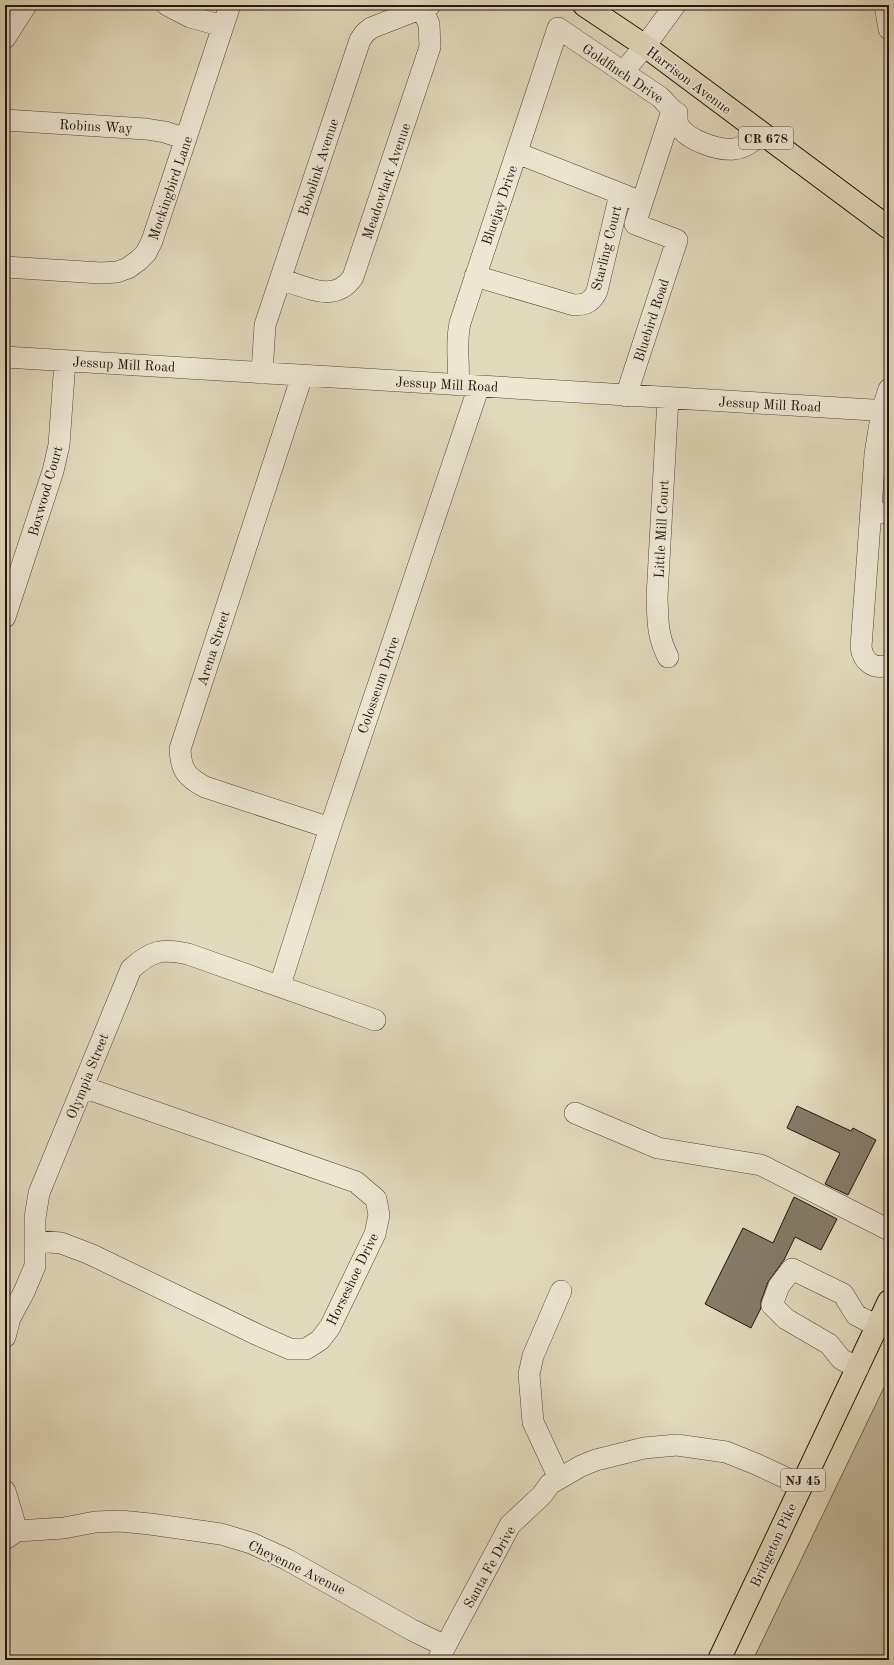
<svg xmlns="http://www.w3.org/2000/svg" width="894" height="1665" viewBox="0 0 894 1665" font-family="'Old Standard TT',serif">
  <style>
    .green { fill: #c0b89e; stroke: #706756 }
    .building { fill: #857b68; stroke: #21160f }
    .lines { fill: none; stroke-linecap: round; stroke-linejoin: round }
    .minor-casing { stroke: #51473a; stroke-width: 22 }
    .major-casing { stroke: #21160f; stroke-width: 24 }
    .minor { stroke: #ece6d3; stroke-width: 21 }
    .major { stroke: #e1d9bb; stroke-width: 22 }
    .labels { text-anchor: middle; stroke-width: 3.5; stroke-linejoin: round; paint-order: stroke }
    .shield { fill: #ece6d3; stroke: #5e544a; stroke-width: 1 }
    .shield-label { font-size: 13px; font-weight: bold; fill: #21160f }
    .street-label { font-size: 14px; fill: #21160f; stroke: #ece6d3 }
  </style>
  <rect width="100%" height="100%" fill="#e1d9bb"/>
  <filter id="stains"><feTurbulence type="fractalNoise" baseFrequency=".005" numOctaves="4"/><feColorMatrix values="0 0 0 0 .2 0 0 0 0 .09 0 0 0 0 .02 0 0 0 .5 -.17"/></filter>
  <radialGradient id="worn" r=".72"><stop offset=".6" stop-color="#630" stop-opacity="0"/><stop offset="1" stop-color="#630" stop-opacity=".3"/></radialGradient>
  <!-- green -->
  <path class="green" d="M889,1377V1660H753Z"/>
  <!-- building -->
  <path class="building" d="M797,1106L851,1131L853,1128L876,1140L848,1195L825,1184L840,1153L787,1128Z
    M794,1197L837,1219L821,1250L795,1237L784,1260L768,1282L761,1301V1308L751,1328L705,1304L743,1228L773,1243Z"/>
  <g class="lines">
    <defs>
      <path id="minor" d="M167,5L190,17L223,26
        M885,5L889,29
        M5,38L26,5
        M623,72L645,46L675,5
        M5,120L146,129L165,132L186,139
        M517,153L634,199
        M5,267L101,273L117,272L128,268L139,260L146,253L152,241L230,5
        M475,276L574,305C586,305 592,302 597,291L620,194
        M281,279C306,287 335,304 353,277L430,47L429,24L422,9
        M5,357L889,411
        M262,373L265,325L360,40L365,33L371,28L430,5
        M302,376L180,749C181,770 186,777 205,787L330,828
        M458,385C460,362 455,346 460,323L558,28L660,97C666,102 670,110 677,113C677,117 677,123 679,126C687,140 719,151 734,149C745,148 753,141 761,134
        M889,389L882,411L875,454L861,647C863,662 874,670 889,665
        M626,396L677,240L635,224L672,111
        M668,398L657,597C658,622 657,635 668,657
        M871,513H889
        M5,617L53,471L59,445L65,361
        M280,985L330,828L479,386
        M575,1113L658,1148L761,1165L889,1230
        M37,1241L61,1243L90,1254L258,1335L290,1349H306L320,1340L330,1327L375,1234L379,1215L376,1199L356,1182L83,1087
        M5,1337L10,1318L24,1292L35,1266V1218L39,1193L131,969C151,951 161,948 188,954L375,1020
        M858,1368L841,1359L829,1344L786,1319L772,1305L779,1286L792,1269L843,1294L856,1315L877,1326
        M559,1478L533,1422L529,1374L533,1356L561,1291
        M5,1491L17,1531
        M5,1539L17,1531L64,1528L95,1522L120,1521L150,1524L221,1534L251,1543L286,1559L412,1630L445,1646
        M438,1660L510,1525L542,1495L550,1484L581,1466L596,1460L644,1448L677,1445L726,1452L756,1464L801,1485"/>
      <path id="major" d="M584,5L645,46L889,228
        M719,1660L889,1301"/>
    </defs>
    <!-- minor casing -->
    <use href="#minor" class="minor-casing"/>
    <!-- major casing -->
    <use href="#major" class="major-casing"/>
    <!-- minor -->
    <use href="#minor" class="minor"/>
    <!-- major -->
    <use href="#major" class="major"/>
  </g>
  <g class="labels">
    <!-- shield labels -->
    <g class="shield">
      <rect x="739" y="127" width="54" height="22" rx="3"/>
      <rect x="781" y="1469" width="44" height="22" rx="3"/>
    </g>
    <g class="shield-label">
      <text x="766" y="143">CR 678</text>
      <text x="803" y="1485">NJ 45</text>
    </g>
    <!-- street labels -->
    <g class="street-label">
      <text transform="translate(623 73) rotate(34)" y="5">Goldfinch Drive</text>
      <text transform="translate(689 80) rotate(37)" y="5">Harrison Avenue</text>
      <text transform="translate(96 126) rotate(3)" y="5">Robins Way</text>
      <text transform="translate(318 167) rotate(-72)" y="5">Bobolink Avenue</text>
      <text transform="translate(386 181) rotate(-71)" y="5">Meadowlark Avenue</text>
      <text transform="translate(170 188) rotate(-71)" y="5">Mockingbird Lane</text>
      <text transform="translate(499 205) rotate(-71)" y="5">Bluejay Drive</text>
      <text transform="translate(606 248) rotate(-76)" y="5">Starling Court</text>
      <text transform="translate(651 320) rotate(-72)" y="5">Bluebird Road</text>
      <text transform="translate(124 364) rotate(3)" y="5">Jessup Mill Road</text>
      <text transform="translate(447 384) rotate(3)" y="5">Jessup Mill Road</text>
      <text transform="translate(770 404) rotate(3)" y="5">Jessup Mill Road</text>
      <text transform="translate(45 491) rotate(-74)" y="5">Boxwood Court</text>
      <text transform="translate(661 529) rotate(-87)" y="5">Little Mill Court</text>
      <text transform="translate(213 648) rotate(-72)" y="5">Arena Street</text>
      <text transform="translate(378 685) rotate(-71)" y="5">Colosseum Drive</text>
      <text transform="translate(87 1076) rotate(-68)" y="5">Olympia Street</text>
      <text transform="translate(352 1279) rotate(-64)" y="5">Horseshoe Drive</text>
      <text transform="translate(773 1545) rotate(-65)" y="5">Bridgeton Pike</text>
      <text transform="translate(297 1567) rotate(26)" y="5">Cheyenne Avenue</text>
      <text transform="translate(489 1567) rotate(-61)" y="5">Santa Fe Drive</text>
    </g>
  </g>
  <!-- margin -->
  <rect width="894" height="1665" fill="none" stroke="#e1d9bb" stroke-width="20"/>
  <rect x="6" y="6" width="882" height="1653" fill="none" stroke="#21160f" stroke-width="2"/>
  <rect x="10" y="10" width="874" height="1645" fill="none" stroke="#21160f"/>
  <rect width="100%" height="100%" filter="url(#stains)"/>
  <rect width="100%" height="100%" fill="url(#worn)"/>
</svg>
